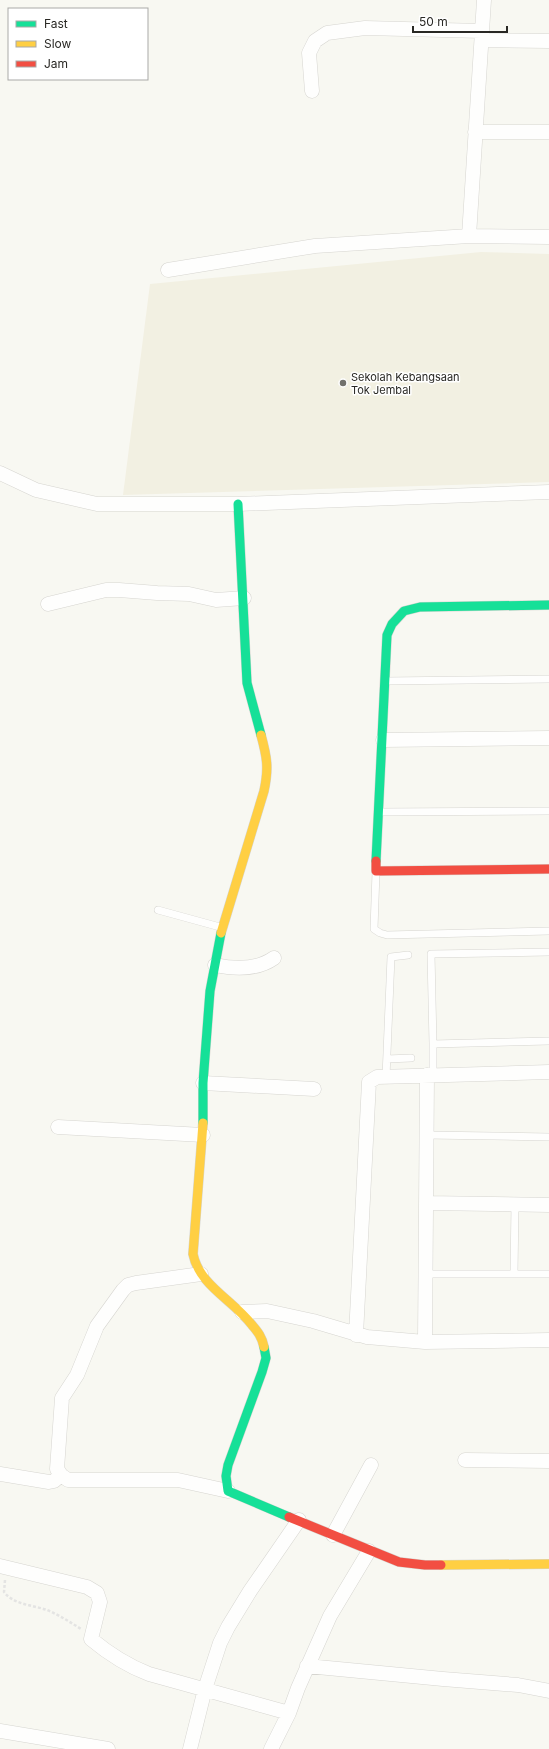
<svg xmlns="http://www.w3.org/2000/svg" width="549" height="1749" viewBox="0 0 549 1749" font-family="Inter,sans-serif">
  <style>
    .built { fill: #f2f0e2 }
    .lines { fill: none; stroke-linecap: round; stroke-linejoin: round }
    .lane-casing { stroke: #d6d5d0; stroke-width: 8 }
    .street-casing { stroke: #d6d5d0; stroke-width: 15 }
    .fast-casing { stroke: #d6d5d0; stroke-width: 10 }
    .slow-casing { stroke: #d6d5d0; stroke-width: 10 }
    .jam-casing { stroke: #d6d5d0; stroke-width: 10 }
    .path { stroke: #e4e4e3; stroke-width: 2.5; stroke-dasharray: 3 2; stroke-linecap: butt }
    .lane { stroke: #fefefd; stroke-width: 7 }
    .street { stroke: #fefefd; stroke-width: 14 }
    .fast { stroke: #16e098; stroke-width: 9 }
    .slow { stroke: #ffcf43; stroke-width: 9 }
    .jam { stroke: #f24e42; stroke-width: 9 }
    .poi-dot { fill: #71716c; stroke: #fff; stroke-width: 1.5 }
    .labels { text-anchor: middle; stroke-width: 3; stroke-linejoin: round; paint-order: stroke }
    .poi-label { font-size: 11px; fill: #292824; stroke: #fff; text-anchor: start }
  </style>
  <rect width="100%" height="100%" fill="#f8f8f2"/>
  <!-- built -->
  <path class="built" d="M481,252L549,254V482L123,495L150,284Z"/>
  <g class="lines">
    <defs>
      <path id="lane" d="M386,681L549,679
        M379,812L549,811
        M376,872L374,929L380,933L387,935L549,931
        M158,910L220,927
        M549,952L431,954L433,1044L549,1041
        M433,1044V1074
        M387,1059L411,1058
        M386,1077L391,957L408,955
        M427,1135L549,1137
        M425,1274H549
        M514,1274L515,1204"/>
      <path id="street" d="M482,40L549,41
        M312,91L309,53L315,41L327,33L365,28L482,31
        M475,132H549
        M469,236L484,0
        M168,270L315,246L469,236L549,237
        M0,473L36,490L97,504H238L549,492
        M48,604L106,590H119L157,593L189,594L216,600L244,598
        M383,740L549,738
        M215,965C234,969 257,970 274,958
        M203,1083L314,1089
        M58,1127L203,1135
        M426,1203L549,1205
        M201,1274L136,1283L128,1285L123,1290L97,1326L77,1375L62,1398L57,1469L61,1475L68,1480H178L228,1491
        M242,1312L267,1311L313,1321L367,1337L425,1342L549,1340
        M356,1335L369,1082L377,1077L549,1072
        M425,1342L427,1075
        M465,1460L549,1461
        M0,1474L49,1482L54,1481L61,1475
        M333,1535L371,1465
        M0,1566L87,1587L97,1593L100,1602L91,1639C109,1654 128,1666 149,1674L289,1713
        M307,1666L443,1679L518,1685L549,1691
        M0,1731L108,1749
        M190,1749L205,1689L220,1643L228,1627L250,1591L299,1520
        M271,1749L289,1713L298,1688L330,1616L369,1551"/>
      <path id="fast" d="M238,504L247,683L261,735
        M376,861L387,635L392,624L404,611L420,607L549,605
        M203,1123V1083L210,991L221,933
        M264,1347L266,1358L262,1372L228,1465L226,1476L228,1491L289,1517"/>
      <path id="slow" d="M221,933L264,791C269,768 267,757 261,735
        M203,1123L193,1254C199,1285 233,1300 252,1325C258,1332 262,1337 264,1347
        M441,1565L549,1564"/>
      <path id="jam" d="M376,861V871L549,869
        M289,1517L399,1562L425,1565H441"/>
    </defs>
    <!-- lane casing -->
    <use href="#lane" class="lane-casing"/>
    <!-- street casing -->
    <use href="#street" class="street-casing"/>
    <!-- fast casing -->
    <use href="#fast" class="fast-casing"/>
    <!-- slow casing -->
    <use href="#slow" class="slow-casing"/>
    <!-- jam casing -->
    <use href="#jam" class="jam-casing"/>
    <!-- path -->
    <path class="path" d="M5,1580L4,1592C14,1605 33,1605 47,1610C59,1615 70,1622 81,1629"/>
    <!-- lane -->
    <use href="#lane" class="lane"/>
    <!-- street -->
    <use href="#street" class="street"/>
    <!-- fast -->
    <use href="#fast" class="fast"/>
    <!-- slow -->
    <use href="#slow" class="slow"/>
    <!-- jam -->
    <use href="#jam" class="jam"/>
  </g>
  <!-- markers -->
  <circle class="poi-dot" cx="343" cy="383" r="4"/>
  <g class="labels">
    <!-- poi labels -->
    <g class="poi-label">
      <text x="351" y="381">Sekolah Kebangsaan<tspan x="351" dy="13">Tok Jembal</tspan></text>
    </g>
  </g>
  <!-- legend -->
  <rect x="8" y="8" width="140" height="72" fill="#ffffff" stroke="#a9a9a7"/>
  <rect x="16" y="21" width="20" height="6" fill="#16e098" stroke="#a9a9a7"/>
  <text x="44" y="28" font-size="12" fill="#292824">Fast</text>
  <rect x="16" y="41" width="20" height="6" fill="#ffcf43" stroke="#a9a9a7"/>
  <text x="44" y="48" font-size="12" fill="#292824">Slow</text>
  <rect x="16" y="61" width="20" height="6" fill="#f24e42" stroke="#a9a9a7"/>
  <text x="44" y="68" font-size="12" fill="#292824">Jam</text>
  <!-- scale -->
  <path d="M413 26v6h94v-6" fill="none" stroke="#292824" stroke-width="2"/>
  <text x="419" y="26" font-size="12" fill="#292824" stroke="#ffffff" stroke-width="3" paint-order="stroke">50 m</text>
</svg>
